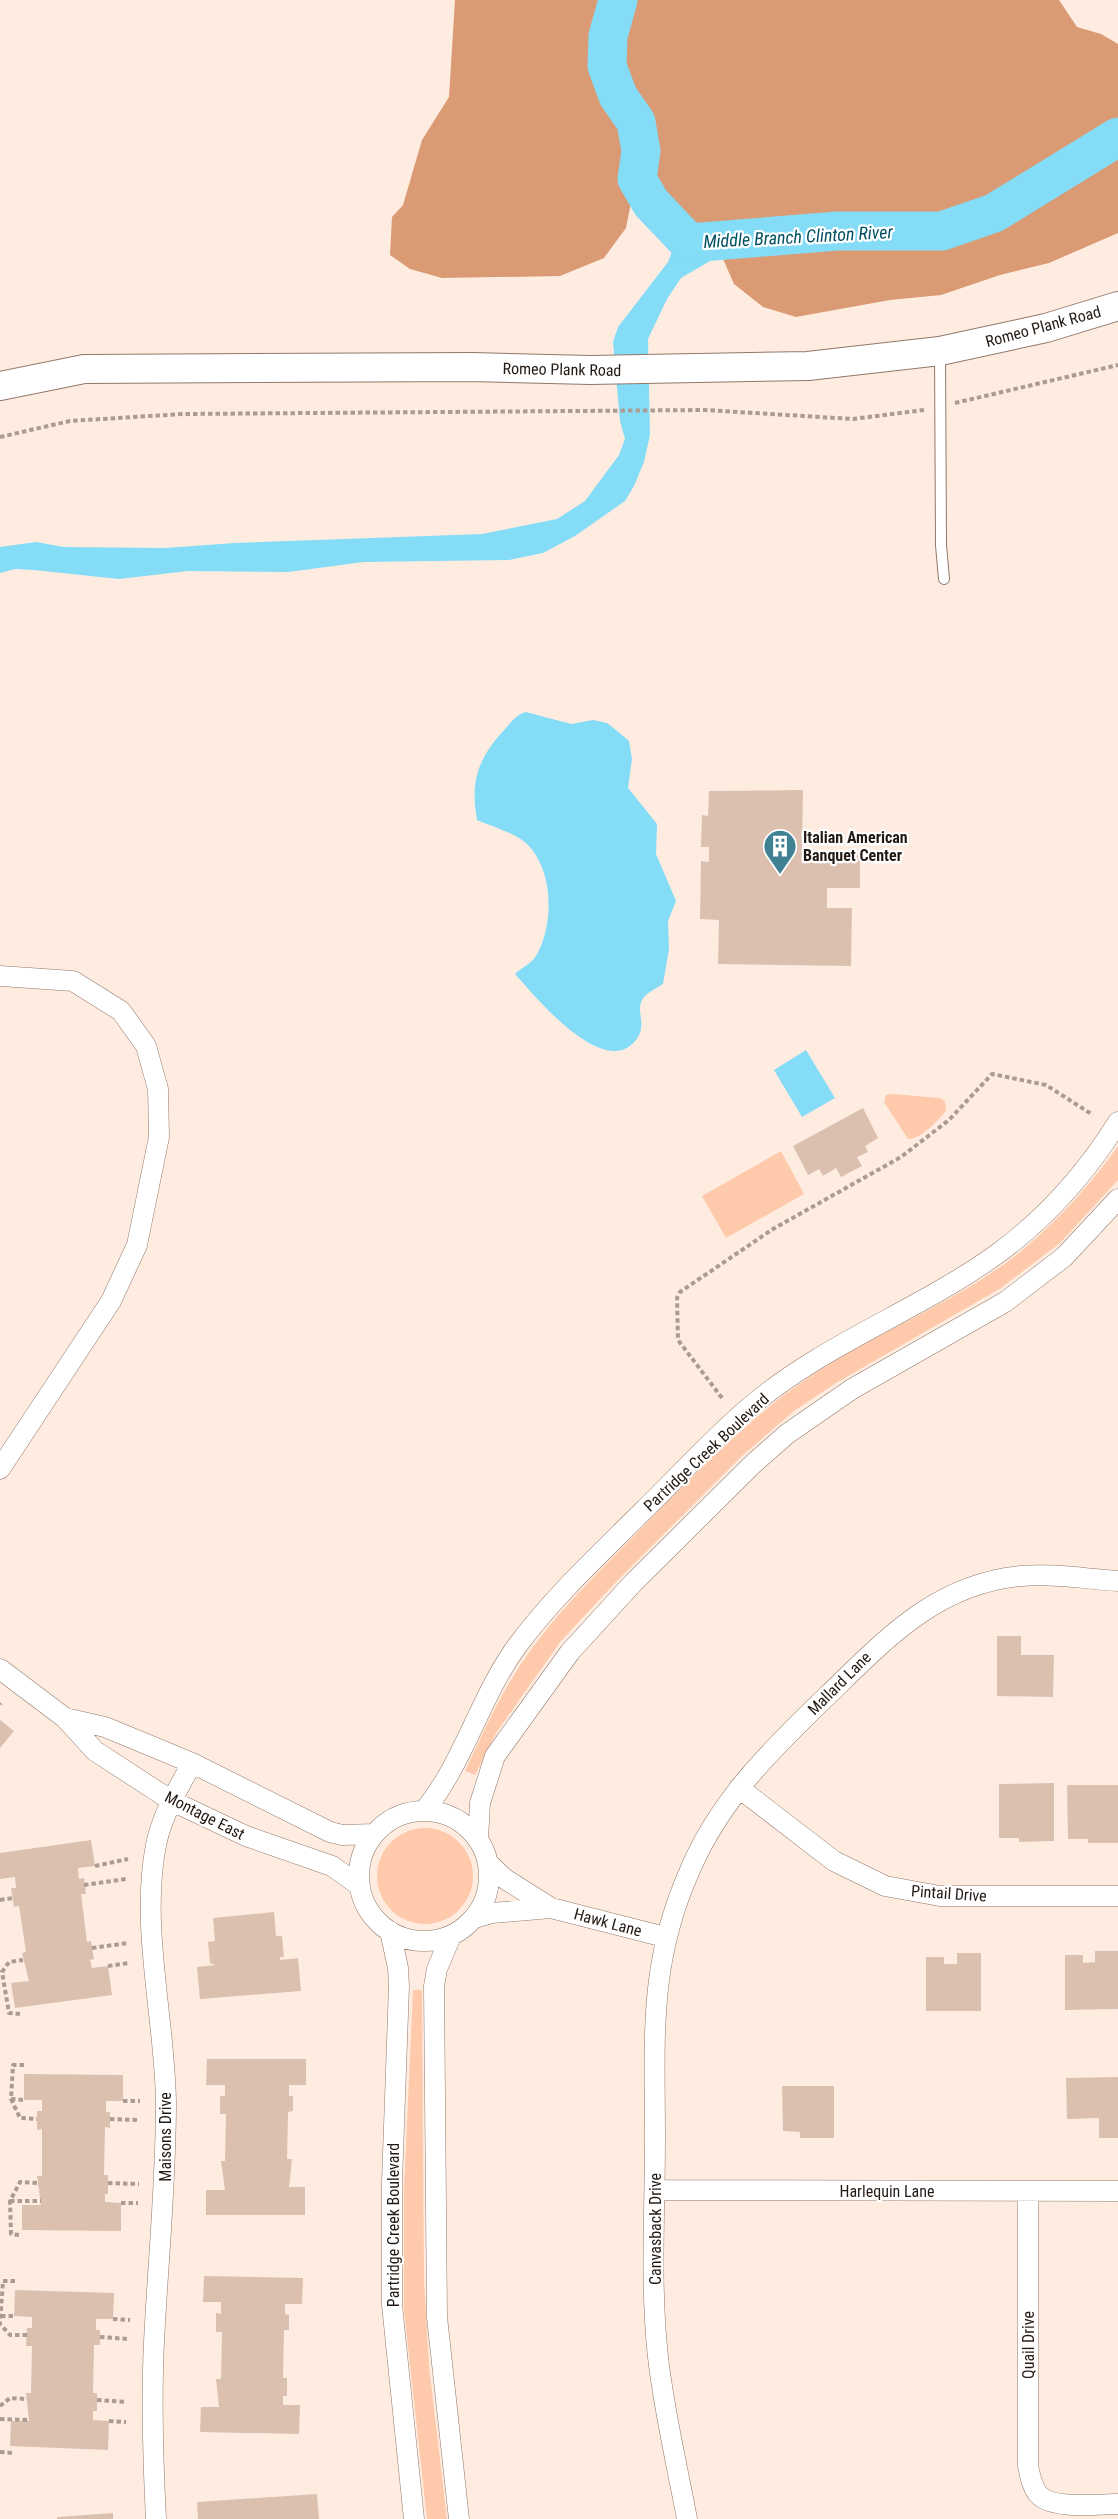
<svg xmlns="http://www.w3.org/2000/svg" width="1118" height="2519" viewBox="0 0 1118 2519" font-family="'Roboto Condensed',sans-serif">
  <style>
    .green { fill: #fecaab }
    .forest { fill: #da9a74 }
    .water { fill: #84dcf7 }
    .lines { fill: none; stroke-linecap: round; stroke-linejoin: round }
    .stream { stroke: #84dcf7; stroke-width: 7 }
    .river { stroke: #84dcf7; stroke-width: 39 }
    .building { fill: #dcc0af }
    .service-casing { stroke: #927869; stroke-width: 12 }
    .minor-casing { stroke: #927869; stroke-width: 21 }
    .secondary-casing { stroke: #927869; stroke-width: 30 }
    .path { stroke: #ab9c93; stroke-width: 4; stroke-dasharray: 4.5 3; stroke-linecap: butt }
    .service { stroke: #fff; stroke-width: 10 }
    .minor { stroke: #fff; stroke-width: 20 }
    .secondary { stroke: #fff; stroke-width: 28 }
    .labels { text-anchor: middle; stroke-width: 4.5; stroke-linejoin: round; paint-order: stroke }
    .street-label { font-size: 16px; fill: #241a14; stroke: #fff }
    .poi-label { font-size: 16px; font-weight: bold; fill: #241a14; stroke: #fff; text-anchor: start }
    .water-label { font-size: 18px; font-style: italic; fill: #005062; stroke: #fff }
  </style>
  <rect width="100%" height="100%" fill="#feece1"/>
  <!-- green -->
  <path class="green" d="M893,1094L939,1098L945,1101L946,1111C937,1121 922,1139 908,1139L884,1102L886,1095Z
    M1118,1146V1180L1060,1243L1001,1288L836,1383L794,1411L743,1455L614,1584L561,1641L496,1733L475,1775L465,1771C480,1740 494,1707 513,1677C548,1619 599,1572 646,1524C699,1471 749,1417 811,1376C880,1330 961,1301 1025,1248C1060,1218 1092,1183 1118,1146Z
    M781,1151L804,1194L726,1238L702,1196Z
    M377 1876a48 48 0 1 1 96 0a48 48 0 1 1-96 0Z
    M413,1990H422L424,2279L429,2366L447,2519H427L404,2310V2189Z"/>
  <!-- forest -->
  <path class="forest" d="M455,0H1059L1077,27L1101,34L1118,44V233L1049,263L1000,275L941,295L890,300L796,317L763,307L734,284L723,259L682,217L659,198L632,197L626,228L604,258L560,276L442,278L410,269L390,255L392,217L403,205L422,140L449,97Z"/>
  <!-- water -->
  <path class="water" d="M672,241L710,261L681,278L667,299L648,339L650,435L644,462L634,486L625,501L575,536L543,553L509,560L364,562L288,572L188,571L119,579L34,570L15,569L0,573V547L36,542L64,547L165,548L235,543L482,534L557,519L585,501L619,455L625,439L620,421L613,342L618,327L668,262L675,244Z
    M526,712L571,724L593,720L607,723L616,730L629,741L632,759L628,788L657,824L656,854L676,901L668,921L669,949L663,984C657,988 648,992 644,997C634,1009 647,1022 638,1037C607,1085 535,996 515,974C521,968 532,963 536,956C554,925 554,872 528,845C516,833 493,827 477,820C470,781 478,758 505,729C512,721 516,715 526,712Z
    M806,1050L835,1098L802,1117L774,1070Z"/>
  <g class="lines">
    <!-- stream -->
    <path class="stream" d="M681,254L689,243"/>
    <!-- river -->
    <path class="river" d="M618,0L608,36L607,66L618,96L636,122L641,151L637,179L651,203L689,243L838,231H942L994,213L1118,137"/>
  </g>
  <!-- building -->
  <path class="building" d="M803,790L802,852L860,853V888H827V908H852L851,966L718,964L719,920L700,919L701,861L709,862V847H701L702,815L708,816L709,791Z
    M863,1108L878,1138L865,1146L868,1152L857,1157L862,1166L841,1177L836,1168L823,1176L819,1169L808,1175L793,1146Z
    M997,1636H1021V1655H1054L1053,1697L997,1696Z
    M0,1720L14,1731L0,1748Z
    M1054,1783V1841L1019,1842V1838H999V1784Z
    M1067,1785H1118V1843H1088V1839H1068Z
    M91,1840L95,1866L78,1868L79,1879L84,1878L86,1894H81L87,1942L91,1941L94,1959L90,1960L92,1968L108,1966L112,1995L15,2008L11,1983L29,1981L22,1953L26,1952L19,1906L14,1907L11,1888H16L15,1877L0,1879V1853Z
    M274,1912L276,1936H282L284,1957H280V1960L298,1958L301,1991L200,1999L197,1967L215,1965L210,1963L208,1942L215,1941L213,1918Z
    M1095,1951H1118V2009L1065,2010V1955H1083V1963L1095,1962Z
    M957,1953H981V2011H926V1957H944V1964H957Z
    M207,2059H306V2085H289V2096H293V2111L288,2112L287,2159H292L289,2187H305V2215H206V2190H225L221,2161H225L226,2114H220V2096H225V2085H206Z
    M24,2074L123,2075V2101H106V2112H110V2128L105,2127L104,2175H108V2194H105V2202L121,2203V2231L22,2230V2205H41L37,2176H42V2129L37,2130V2111H42V2100H24Z
    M1118,2077V2138H1099V2118L1067,2119L1066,2078Z
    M782,2086H834V2138H800V2132L783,2131Z
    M204,2276L303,2278L302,2304H285V2314L289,2315V2330H284L283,2378H287V2396H283V2405H300L299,2434L200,2432L201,2407H219L216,2379H221L222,2332H216V2313L221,2314V2302H203Z
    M15,2290L114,2293L113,2319H96V2330H100V2345H94L93,2393H97V2411H93V2420L109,2421L108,2450L10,2446L11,2421H29L26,2393H31L32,2346H26L27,2328H32V2317L14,2316Z
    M317,2494L319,2519H198L197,2502Z
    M113,2513V2519H57V2517Z"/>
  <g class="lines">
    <defs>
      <path id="service" d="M940,352L941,545L944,579"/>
      <path id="minor" d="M0,976L73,981L121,1011L146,1046L158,1089L159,1137L137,1245L111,1301L0,1469
        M0,1669L65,1718L95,1751L172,1801L246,1836L332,1866L360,1886
        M65,1718L105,1727L192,1763L330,1832L342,1835L374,1834
        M739,1788L834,1861L885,1886L940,1896H1118
        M359 1876a65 65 0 1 1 130 0a65 65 0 1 1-130 0Z
        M424,1811C464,1762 480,1697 517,1646C554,1596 600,1554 643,1511C679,1476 713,1438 751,1406C825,1343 918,1311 997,1254C1045,1219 1086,1173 1118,1122
        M478,1839L480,1803L495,1756L570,1652L633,1583L754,1463L787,1434L852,1389L1005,1302L1064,1257L1118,1199
        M489,1864L505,1879L551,1908L665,1937
        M475,1918L492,1913L551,1908
        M390,1931L398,1968L399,1986L392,2182V2305L414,2519
        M451,1936L437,1969L434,1986L437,2317L459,2519
        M655,2190L1118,2191
        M1028,2192V2466C1030,2476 1032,2486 1038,2494C1051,2510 1098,2504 1118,2504
        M156,2519C153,2460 151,2402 154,2342C158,2262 166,2183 166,2103C165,2019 140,1927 156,1845C162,1815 178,1789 192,1763
        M687,2519C677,2465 664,2411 658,2357C650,2285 655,2211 655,2138C655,2038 648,1964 690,1870C720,1799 774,1747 828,1695C886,1639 936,1584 1021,1576C1053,1573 1086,1579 1118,1581"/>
      <path id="secondary" d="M0,386L84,369L472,367L590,370L808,366L940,351L1046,328L1118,306"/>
    </defs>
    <!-- service casing -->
    <use href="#service" class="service-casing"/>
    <!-- minor casing -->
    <use href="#minor" class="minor-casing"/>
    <!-- secondary casing -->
    <use href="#secondary" class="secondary-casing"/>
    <!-- path -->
    <path class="path" d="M955,403L1118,365
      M0,437L70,421L182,414L705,410L853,419L924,410
      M722,1398L678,1340L677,1298L680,1292L773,1229L901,1157L949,1120L992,1074L1046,1085L1093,1115
      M0,1704L1,1703
      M95,1866L128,1859
      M84,1885L126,1879
      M0,1900L13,1898
      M92,1948L128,1943
      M108,1966L129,1963
      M20,2014L9,2013L2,1972L9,1962L23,1960
      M24,2065H13L11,2099L20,2118L37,2119
      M11,2099L24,2100
      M123,2101H140
      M110,2119L140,2120
      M108,2183L139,2184
      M10,2201H41
      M121,2203H138
      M19,2235L11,2234L10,2201L20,2182L38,2183
      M15,2281H3L0,2324L10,2335H27
      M1,2316H14
      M113,2319L130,2320
      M100,2337L128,2339
      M97,2400L126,2402
      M0,2406L10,2398L26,2399
      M0,2419L29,2420
      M109,2421L126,2422
      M0,2452L13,2453"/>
    <!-- service -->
    <use href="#service" class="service"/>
    <!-- minor -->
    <use href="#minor" class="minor"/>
    <!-- secondary -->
    <use href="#secondary" class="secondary"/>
  </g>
  <!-- icons -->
  <defs>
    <symbol id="building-pin" viewBox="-11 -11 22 30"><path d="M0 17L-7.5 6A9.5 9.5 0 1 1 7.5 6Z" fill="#408093" stroke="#fff"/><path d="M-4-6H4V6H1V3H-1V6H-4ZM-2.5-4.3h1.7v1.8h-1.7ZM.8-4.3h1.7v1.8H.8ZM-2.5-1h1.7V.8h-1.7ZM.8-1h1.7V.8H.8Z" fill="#fff"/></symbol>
  </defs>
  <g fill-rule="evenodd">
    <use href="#building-pin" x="761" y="827" width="38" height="52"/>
  </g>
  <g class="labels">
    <!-- street labels -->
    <g class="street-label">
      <text transform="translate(1043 326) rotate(-15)" y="6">Romeo Plank Road</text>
      <text transform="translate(562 369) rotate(1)" y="6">Romeo Plank Road</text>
      <text transform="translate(706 1452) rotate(-43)" y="6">Partridge Creek Boulevard</text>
      <text transform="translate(839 1683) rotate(-45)" y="6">Mallard Lane</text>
      <text transform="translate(205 1815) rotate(27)" y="6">Montage East</text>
      <text transform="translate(949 1893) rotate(4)" y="6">Pintail Drive</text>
      <text transform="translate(608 1922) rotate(15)" y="6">Hawk Lane</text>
      <text transform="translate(165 2137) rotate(-90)" y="6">Maisons Drive</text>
      <text x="887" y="2197">Harlequin Lane</text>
      <text transform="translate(393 2225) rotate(-90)" y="6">Partridge Creek Boulevard</text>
      <text transform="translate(655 2229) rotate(-90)" y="6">Canvasback Drive</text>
      <text transform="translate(1028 2345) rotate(-90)" y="6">Quail Drive</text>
    </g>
    <!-- poi labels -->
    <g class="poi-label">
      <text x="803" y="843">Italian American<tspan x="803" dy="18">Banquet Center</tspan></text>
    </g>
    <!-- water labels -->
    <g class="water-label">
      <text transform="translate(798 237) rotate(-3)" y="6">Middle Branch Clinton River</text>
    </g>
  </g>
</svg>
